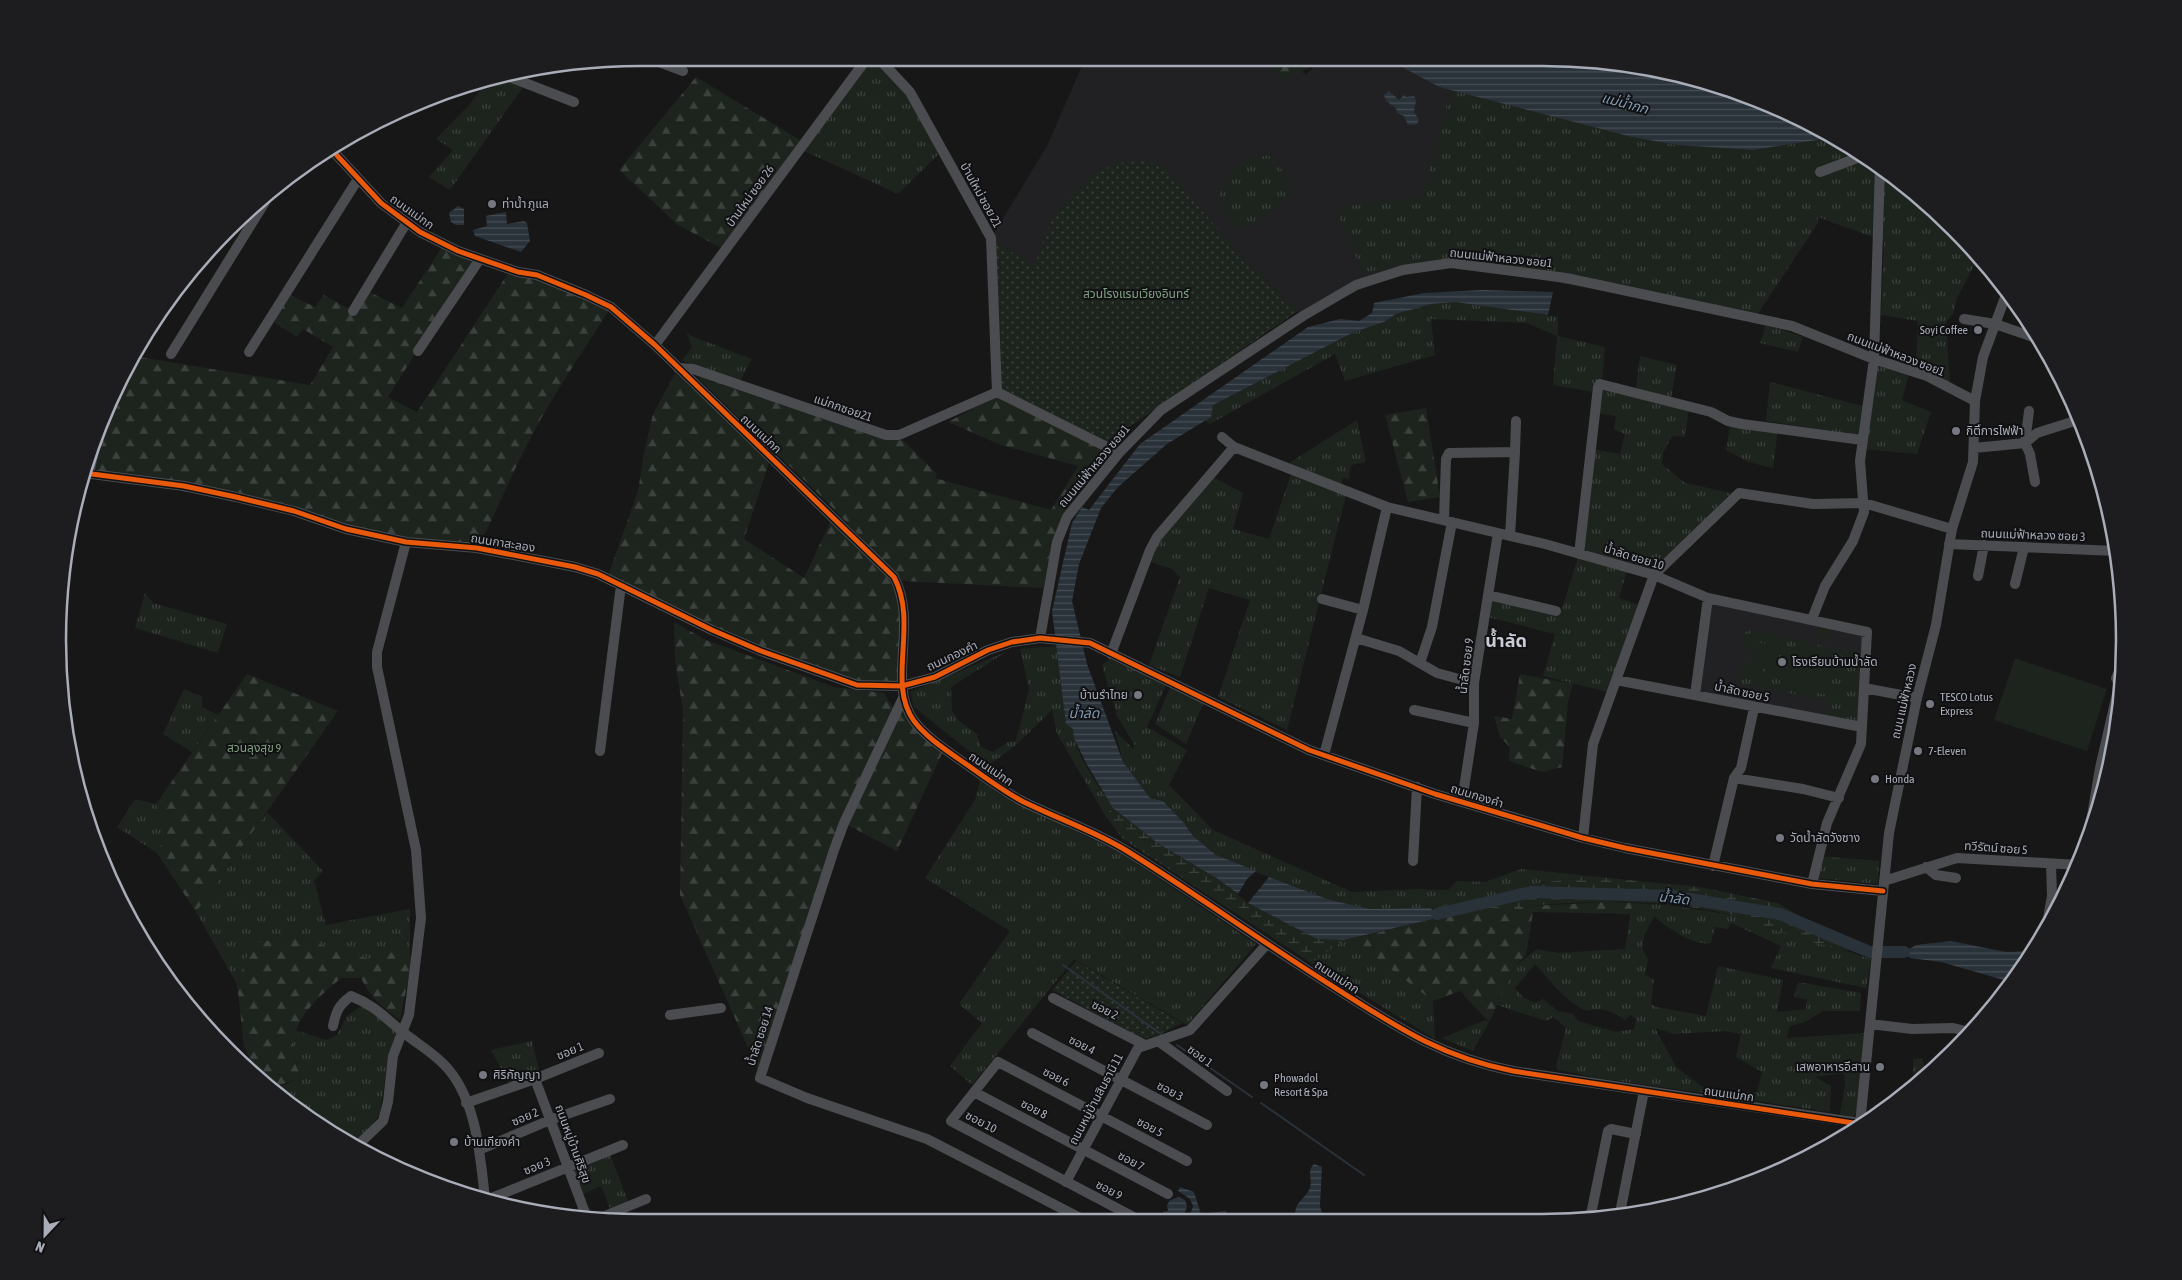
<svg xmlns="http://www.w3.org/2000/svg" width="2182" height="1280" viewBox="0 0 2182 1280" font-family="'Asap Condensed','Noto Sans Thai',sans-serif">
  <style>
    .built { fill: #212123 }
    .grass { fill: url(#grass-tufts); fill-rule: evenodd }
    .forest { fill: url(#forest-firs) }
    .wetland { fill: url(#wetland-marsh) }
    .park { fill: #1d241e }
    .garden { fill: url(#garden-dots) }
    .water { fill: url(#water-rules) }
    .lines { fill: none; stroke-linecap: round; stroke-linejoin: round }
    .stream { stroke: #2a3239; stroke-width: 2 }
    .river { stroke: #2a3239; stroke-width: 12 }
    .minor { stroke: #4b4c50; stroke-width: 10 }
    .cycleway-casing { stroke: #111113; stroke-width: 8 }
    .cycleway { stroke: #e8590c; stroke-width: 5 }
    .poi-dot { fill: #757880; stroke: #111113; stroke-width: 2 }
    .labels { text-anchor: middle; stroke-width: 4; stroke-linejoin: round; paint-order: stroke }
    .street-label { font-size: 12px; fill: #a8adb8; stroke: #111113 }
    .poi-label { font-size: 12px; fill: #a8adb8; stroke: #111113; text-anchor: start }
    .park-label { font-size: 12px; fill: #7fa381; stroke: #111113 }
    .water-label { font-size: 14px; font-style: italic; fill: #7f9bb3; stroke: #111113 }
    .district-label { font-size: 18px; font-weight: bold; fill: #c9ccd4; stroke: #111113 }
    .rim { fill: none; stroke: #a8adb8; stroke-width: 2.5 }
  </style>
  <defs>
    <pattern id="grass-tufts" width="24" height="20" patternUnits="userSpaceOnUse" patternTransform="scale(1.25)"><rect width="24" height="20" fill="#1d241e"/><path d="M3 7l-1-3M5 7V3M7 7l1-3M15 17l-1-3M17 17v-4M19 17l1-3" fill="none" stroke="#3b413d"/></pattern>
    <pattern id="forest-firs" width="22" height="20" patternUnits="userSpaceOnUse" patternTransform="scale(1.25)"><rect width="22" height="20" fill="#1d241e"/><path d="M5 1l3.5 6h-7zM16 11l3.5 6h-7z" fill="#3b413d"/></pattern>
    <pattern id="wetland-marsh" width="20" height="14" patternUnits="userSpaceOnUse" patternTransform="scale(1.25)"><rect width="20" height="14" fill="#1d241e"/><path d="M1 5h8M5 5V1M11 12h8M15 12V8" fill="none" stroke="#3b413d"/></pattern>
    <pattern id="garden-dots" width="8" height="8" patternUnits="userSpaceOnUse" patternTransform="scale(1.25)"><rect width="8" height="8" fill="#1d241e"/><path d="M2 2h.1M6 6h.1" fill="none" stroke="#3b413d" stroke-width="1.8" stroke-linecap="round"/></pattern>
    <pattern id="water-rules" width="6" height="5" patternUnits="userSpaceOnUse" patternTransform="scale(1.25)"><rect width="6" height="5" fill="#2a3239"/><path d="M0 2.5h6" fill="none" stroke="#464d54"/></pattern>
  </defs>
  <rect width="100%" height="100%" fill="#171717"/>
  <!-- built -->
  <path class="built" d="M1387,59L1439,87L1451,89L1403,270L1303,316L1239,254L1034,267L991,238L1047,146L1084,61L1288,60L1306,75L1320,60Z
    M1708,598L1867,632L1862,727L1695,695Z"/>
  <!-- grass -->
  <path class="grass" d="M865,61H881L896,75L943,150L898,194L800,149Z
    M507,76L526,83L450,190L429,177L453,150L436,139L469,105L488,80Z
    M1451,89L1632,137L1676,145L1753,150L1830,138L1865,156L1954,228L1978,258L1957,298L1953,314L1946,322L1950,383L1916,368L1918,321L1881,315L1884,241L1818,217V223L1755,318L1451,263L1403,270L1404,264L1363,273L1335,208L1422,196Z
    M1268,155L1291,180L1293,192L1252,227L1234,225L1223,213L1218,198C1231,167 1235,163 1268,155Z
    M1455,302L1558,317V336L1605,347L1602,380L1593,392L1553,385L1557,336L1527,323L1431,319L1435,355L1345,381L1335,354L1210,424L1205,420L1211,417L1213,405L1354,332L1384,322L1396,314L1431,304Z
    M1766,324L1803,337L1798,352L1760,343Z
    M686,331L691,336L752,359L740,381L682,361L692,347Z
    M1640,356L1677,365L1671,398L1636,388Z
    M1874,359L1910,371L1902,400L1931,412L1917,454L1864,449Z
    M1770,382L1866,407L1860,435L1766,421Z
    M1599,387L1689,408L1685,437L1672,436L1663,453L1662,464L1685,483L1731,493L1654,571L1582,551L1592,449L1620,454L1625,434L1614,430L1616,416L1596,413Z
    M1357,420L1366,462L1351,465L1349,479L1343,478L1340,489L1283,467Z
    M1731,421L1778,429L1773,468L1748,462L1726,450Z
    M1291,474L1346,495L1287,730L1218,697L1250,600L1209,588L1180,677L1149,665L1180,577L1172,569L1148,561L1161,535L1211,476L1243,493L1233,529L1269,539Z
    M1578,557L1627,571L1619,598L1639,605L1608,692L1543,676L1555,634L1488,617L1491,595L1561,612Z
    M145,593L153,603L227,624L218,653L135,628Z
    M1754,630L1840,650L1866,653L1862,727L1825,720L1828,700L1740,684L1741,661L1749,662L1751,649L1742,646L1745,632Z
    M1057,646L1066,724L1074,729C1074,756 1099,785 1113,808L1105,815L1057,734L1052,710L1016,745L988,766L914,707L910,692L1006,652L951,687L952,711L959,721L977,734L981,747L993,752L1008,742L1016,741L1029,689L1020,649Z
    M1110,659L1166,685L1147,727L1187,750L1169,785L1213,830L1352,892L1417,889L1448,890L1457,881L1485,882L1521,869L1589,876L1533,884L1489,898L1430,908L1370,909L1330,900L1245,868L1216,855L1193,836L1184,823L1163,801L1150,798L1123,762L1115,731L1133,749L1135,746L1117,716L1102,665Z
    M1170,688L1204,702L1186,744L1155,724Z
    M184,689L202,697V707L218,715L192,752L163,734Z
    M980,780L1002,796L1121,853L1256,944L1187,1025L1074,959L972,1085L950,1066L982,1023L959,1004L1010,931L925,878L975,800Z
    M135,799L156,804L166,834L157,853L117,827Z
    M267,812L323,871L314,881L326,925L410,909V945L373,960L344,953L309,940L282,937L255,944L246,959L237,984L196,912Z
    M1819,856L1879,861L1878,884L1817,878Z
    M1632,903L1667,905L1732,915L1871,959L1866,988L1771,968L1781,946L1731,923L1728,929L1715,927L1711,943C1692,946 1668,928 1654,916L1645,934L1642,948L1648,959L1645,975L1654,979L1651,1004L1656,1007L1706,1016L1718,966L1783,980L1777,1012L1806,1009L1807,999L1794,997L1798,982L1861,993L1860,1011H1823L1805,1022L1790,1026L1787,1038L1865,1033L1859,1109L1853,1117L1840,1114L1845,1085L1844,1073L1815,1077L1831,1086L1830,1112L1723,1096L1722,1092H1757L1762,1072L1736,1057L1741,1034L1725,1031L1674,1034L1655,1028L1676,1067L1712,1094L1604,1079L1558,1070L1556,1066L1566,1028L1554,1017L1546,1021L1497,1005L1515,966L1537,949L1558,953L1625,949ZM1535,964C1551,981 1565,1002 1587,1011C1601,1007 1613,1011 1625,1020L1631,1015L1636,1019L1634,1029L1616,1032L1578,1021L1573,1014L1558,1011L1543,999L1535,1003L1524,998L1515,988Z
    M1351,939L1433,1001L1435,1039L1311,963L1344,940Z
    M361,1006L378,1014L397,1033L389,1052L380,1113L372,1125L354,1143L317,1124L272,1091L301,1077L292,1053L295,1030L326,1040L337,1035L347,1016Z
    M1485,1020L1489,1022L1473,1051L1442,1038Z
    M532,1041L540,1074L510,1085L491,1050Z
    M1922,1058L1926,1073L1913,1083V1059Z
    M610,1154L629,1204L611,1211L601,1186L583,1194L572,1170Z"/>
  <!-- forest -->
  <path class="forest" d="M1264,60H1325L1283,81Z
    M696,77L800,140L772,183L723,249L678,225L619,170Z
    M444,244L476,257L388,397L417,412L511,269L611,307C580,356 547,403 522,455C506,486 494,518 477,548L406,542L301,514L89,473C98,432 111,393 133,356L310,385L333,347L303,329L297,337L272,321L286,293L315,307L324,295L353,311L365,290L402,308Z
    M678,368L771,457L744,539L804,578L833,516L888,570L904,606L902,686L857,685L761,651L607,579L638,491L644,453L653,414Z
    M702,375L873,435L904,441L937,474L935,478L1051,510L1078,466L1001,445L948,422L996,396L1111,453L1062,515L1050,554L1043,588L903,581L826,501L699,379Z
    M1426,408L1440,497L1408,502L1385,415Z
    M674,622L706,640L834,687L884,693L894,709L841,818L758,1070L680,895L683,710L675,660Z
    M247,674L338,711L196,912L157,853L166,834L156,804Z
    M1520,674L1573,684L1568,702L1562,767L1542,772L1509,761L1510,747L1500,737L1494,716L1512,719Z
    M897,711L908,712L944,749L897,851L844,823Z
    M1607,902L1632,903L1631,914L1533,912L1526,955L1515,966L1489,1022L1460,991L1433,1001L1351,939L1441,917L1498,908Z
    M282,937L309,940L344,953L373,960L410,945L411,966L400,1020C383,1008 370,997 361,978H341C318,998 292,1018 293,1051C293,1059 298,1070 301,1077L276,1087L258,1075L244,1046L237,984L246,959L255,944Z"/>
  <!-- wetland -->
  <path class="wetland" d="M1113,808L1159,844L1218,879L1248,903L1317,939L1344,940L1311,963L1123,839L1105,815Z
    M1589,876L1699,887L1778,903L1814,925L1853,941L1848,951C1827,946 1806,941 1786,934C1768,928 1750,920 1732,915C1638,892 1536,903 1441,917L1430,908L1490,897L1533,884Z"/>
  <!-- park -->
  <path class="park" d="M1819,624L1834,627L1831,640L1816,637Z
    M1752,642L1767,644L1762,673L1748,670Z
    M1768,647L1780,649L1776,671L1764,669Z
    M1787,647L1835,658L1828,695L1779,686Z
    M2015,658L2107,689L2087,751L1994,720Z"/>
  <!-- garden -->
  <path class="garden" d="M1143,161L1165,167L1239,254L1298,311L1103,445L997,392L991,238L1034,267L1051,220L1070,196L1093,176L1116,163Z
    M1076,961L1182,1023L1158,1035L1145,1038L1136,1035L1052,990Z"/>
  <!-- water -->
  <path class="water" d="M1387,59H1580L1729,88L1830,138L1753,150L1677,145L1632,137L1439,87Z
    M1389,91L1399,100L1404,95L1406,97L1414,96L1416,101L1414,112L1419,120L1416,125H1408L1404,116L1397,113L1396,108L1386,101L1384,95Z
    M458,206L464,209V225H456L451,222L449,213Z
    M506,212L507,224L524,221L527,223L530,241L521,252L475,236L473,230L487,226L486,216Z
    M1482,290L1553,292L1548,315L1455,302L1431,304L1396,314L1384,322L1354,332L1213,405L1211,417L1167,444L1118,487L1101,508L1079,564L1072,601L1087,664L1123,762L1150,798L1163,801L1184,823L1193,836L1216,855L1256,871L1247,879L1238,894L1218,879L1159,844L1113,808L1086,763L1074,738L1073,729L1066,724L1052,611L1072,523L1082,507L1089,510L1140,444L1308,327L1340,319L1359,321L1372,313L1374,303L1424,293Z
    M1269,877L1330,900L1370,909L1430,908L1441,917L1344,940L1317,939L1248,903Z
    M1951,941L2006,952L2033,951L2026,963L2011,982L1941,962L1910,958L1904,952L1916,945Z
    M1314,1164L1322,1167L1320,1206L1324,1221H1303L1295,1213C1296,1201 1306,1198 1310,1188C1313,1179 1306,1172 1314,1164Z
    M1180,1187L1194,1192L1201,1214L1225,1211L1237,1221H1218L1217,1216L1203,1217L1201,1221H1188L1193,1206L1190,1199L1178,1191Z
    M1179,1197L1185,1200L1187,1206L1184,1215L1178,1217L1167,1213L1163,1216V1212L1168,1211L1167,1205L1170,1200Z"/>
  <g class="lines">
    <!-- stream -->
    <path class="stream" d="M1063,965L1161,1034
      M1177,1045L1252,1097
      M1261,1103L1364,1175"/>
    <!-- river -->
    <path class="river" d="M1437,914L1531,892L1672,896L1780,914L1870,952H1904"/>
    <!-- minor -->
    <path class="minor" d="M881,61L910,92L991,238L997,392
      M659,62L683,71
      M507,76L574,102
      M331,149L381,203L420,232L458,251L518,272L537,275L586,295L611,307L655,345L894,577C919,624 886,683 914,721C927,738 946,750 963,762C982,775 1000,789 1020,800C1055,818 1093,830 1127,851C1198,895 1266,945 1337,989C1397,1027 1441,1057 1513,1071L1860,1123
      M1820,172L1865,155
      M353,311L407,222
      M1964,319L1995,324L2039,339
      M655,345L865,61
      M418,351L480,259
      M249,352L358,179
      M171,354L273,189
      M678,368L693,369L886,435H899L997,392
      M997,392L1119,453
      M1222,437L1234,447L1387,507
      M1974,448L2025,443L2029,411
      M1515,452L1516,421
      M84,473L184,486L236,497L294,511L346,529L406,542L477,548L575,567L598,574L712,630L761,651L857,685L902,686L935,677L988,650L1012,642L1040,638L1090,643L1309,750L1435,794L1583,838L1625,848L1812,884L1883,891
      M89,473L97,438
      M2035,482L2030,454L2025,443L2037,433L2081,419
      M1444,520L1446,459L1449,453L1515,452L1510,536
      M1949,544L2116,551
      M1579,554L1598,387L1600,384L1711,412L1728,421L1742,424L1862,440
      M1978,576L1984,545
      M2015,584L2024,547
      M1488,595L1556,611
      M1322,599L1363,610
      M1812,619L1825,586L1853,541L1864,512L1860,461L1874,359L1880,167
      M1040,638L1057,542L1067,517L1119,453L1161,410L1303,316L1356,285L1403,270L1451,263L1566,278L1792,326L1874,359L1927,376L1975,401
      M1356,638L1399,651L1437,673L1474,683
      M1111,654L1150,550L1157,537L1234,447
      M1420,663L1432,627L1452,522
      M1616,680L1862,727
      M1864,688L1917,698
      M1695,695L1708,598
      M903,698L844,823L834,850L760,1078L807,1098L927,1139L1086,1221
      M1414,710L1474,723
      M600,751L621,585
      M1324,755L1363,610L1387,507L1545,544L1654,575L1708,598L1867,632L1861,744L1827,823L1812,884
      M1734,778L1803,789L1839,798
      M1462,801L1474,723V683L1498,533
      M2089,833L2100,768L2119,685L2116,678L2122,665
      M1583,838L1593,744L1654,575L1739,493L1813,504L1864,503L1952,529
      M1413,861L1417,787
      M1713,866L1734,778L1741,768L1754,708
      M1926,867L1936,875L1956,878
      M1884,881L1957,858L2079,865
      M2047,924L2052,896L2051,864
      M1053,998L1145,1045
      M670,1015L721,1008
      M1870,1024L1912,1029L1953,1028L1970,1032
      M333,1026C336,1011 339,1005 351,996C376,1006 385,1018 404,1033C419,1045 437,1055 449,1070C477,1104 480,1156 485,1198
      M1032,1033L1207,1125
      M1158,1041L1227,1091
      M535,1079L587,1218
      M974,1092L1168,1194
      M466,1103L535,1079L599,1053
      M1860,1124L1889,833L1917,698L1936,625L1952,529L1973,462L1975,401L1983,357L2007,292
      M358,1145L383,1121L388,1102L393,1056L409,1015L421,918L416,850L377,667V652L406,542
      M479,1150L550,1120L610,1099
      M1066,1182L1138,1048L1190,1030L1267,944
      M489,1199L623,1145
      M1620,1213L1644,1091
      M1590,1219L1608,1131L1611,1129L1636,1134
      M595,1220L646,1199
      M1141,1221L951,1121L998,1062L1187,1161"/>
    <defs>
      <path id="cycleway" d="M331,149L381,203L420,232L458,251L518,272L537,275L586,295L611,307L655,345L894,577C919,624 886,683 914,721C927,738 946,750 963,762C982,775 1000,789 1020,800C1055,818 1093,830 1127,851C1198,895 1266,945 1337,989C1397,1027 1441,1057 1513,1071L1860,1124
        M84,473L184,486L236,497L294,511L346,529L406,542L477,548L575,567L598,574L712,630L761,651L857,685L902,686L935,677L988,650L1012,642L1040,638L1090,643L1309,750L1435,794L1583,838L1625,848L1812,884L1883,891"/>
    </defs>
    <!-- cycleway casing -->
    <use href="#cycleway" class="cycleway-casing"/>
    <!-- cycleway -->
    <use href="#cycleway" class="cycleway"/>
  </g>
  <!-- markers -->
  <g class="poi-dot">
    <circle cx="492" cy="204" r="5"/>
    <circle cx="1978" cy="330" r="5"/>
    <circle cx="1956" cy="431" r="5"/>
    <circle cx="1782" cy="662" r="5"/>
    <circle cx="1138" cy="695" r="5"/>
    <circle cx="1930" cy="704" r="5"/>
    <circle cx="1918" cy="751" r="5"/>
    <circle cx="1875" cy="779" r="5"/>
    <circle cx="1780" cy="838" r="5"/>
    <circle cx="1880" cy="1067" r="5"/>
    <circle cx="483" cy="1075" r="5"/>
    <circle cx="1264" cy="1085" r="5"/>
    <circle cx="454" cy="1142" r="5"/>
  </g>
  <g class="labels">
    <!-- street labels -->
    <g class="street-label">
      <text transform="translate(981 195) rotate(61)" y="4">บ้านใหม่ ซอย 21</text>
      <text transform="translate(750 196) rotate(-54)" y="4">บ้านใหม่ ซอย 26</text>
      <text transform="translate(412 212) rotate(35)" y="4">ถนนแม่กก</text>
      <text transform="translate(1501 258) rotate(6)" y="4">ถนนแม่ฟ้าหลวง ซอย1</text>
      <text transform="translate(1896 354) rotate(21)" y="4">ถนนแม่ฟ้าหลวง ซอย1</text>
      <text transform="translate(843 408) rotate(19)" y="4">แม่กกซอย21</text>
      <text transform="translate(761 434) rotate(43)" y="4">ถนนแม่กก</text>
      <text transform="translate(1094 466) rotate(-50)" y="4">ถนนแม่ฟ้าหลวง ซอย1</text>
      <text transform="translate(2033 535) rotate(2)" y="4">ถนนแม่ฟ้าหลวง ซอย 3</text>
      <text transform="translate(503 543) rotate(9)" y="4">ถนนกาสะลอง</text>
      <text transform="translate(1634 557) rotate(17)" y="4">น้ำลัด ซอย 10</text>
      <text transform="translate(952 656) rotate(-25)" y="4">ถนนกองคำ</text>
      <text transform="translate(1466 666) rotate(-83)" y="4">น้ำลัด ซอย 9</text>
      <text transform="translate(1742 692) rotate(12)" y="4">น้ำลัด ซอย 5</text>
      <text transform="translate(1904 701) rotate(-77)" y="4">ถนน แม่ฟ้าหลวง</text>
      <text transform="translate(991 769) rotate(34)" y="4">ถนนแม่กก</text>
      <text transform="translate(1477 796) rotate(17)" y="4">ถนนกองคำ</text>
      <text transform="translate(1996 848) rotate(4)" y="4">ทวีรัตน์ ซอย 5</text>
      <text transform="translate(1337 977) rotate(33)" y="4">ถนนแม่กก</text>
      <text transform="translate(1105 1010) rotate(27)" y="4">ซอย 2</text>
      <text transform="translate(760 1036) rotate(-72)" y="4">น้ำลัด ซอย 14</text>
      <text transform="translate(1082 1045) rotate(27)" y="4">ซอย 4</text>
      <text transform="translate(570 1051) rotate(-22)" y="4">ซอย 1</text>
      <text transform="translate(1200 1056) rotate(36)" y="4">ซอย 1</text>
      <text transform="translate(1056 1077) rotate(27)" y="4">ซอย 6</text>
      <text transform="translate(1170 1091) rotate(28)" y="4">ซอย 3</text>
      <text transform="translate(1729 1094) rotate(8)" y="4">ถนนแม่กก</text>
      <text transform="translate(1096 1099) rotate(-62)" y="4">ถนนหมู่บ้านสินธานี 11</text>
      <text transform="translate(1034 1109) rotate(28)" y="4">ซอย 8</text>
      <text transform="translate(525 1117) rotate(-23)" y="4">ซอย 2</text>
      <text transform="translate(981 1122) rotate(28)" y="4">ซอย 10</text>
      <text transform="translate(1150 1127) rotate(28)" y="4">ซอย 5</text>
      <text transform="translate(573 1144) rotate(70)" y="4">ถนนหมู่บ้านศิริสุข</text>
      <text transform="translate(1131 1161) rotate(28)" y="4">ซอย 7</text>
      <text transform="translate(537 1166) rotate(-22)" y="4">ซอย 3</text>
      <text transform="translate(1109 1190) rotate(28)" y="4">ซอย 9</text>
    </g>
    <!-- poi labels -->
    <g class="poi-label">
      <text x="502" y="208">ท่าน้ำ ภูแล</text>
      <text x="1968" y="334" text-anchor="end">Soyi Coffee</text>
      <text x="1966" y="435">กิติ์การไฟฟ้า</text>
      <text x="1792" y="666">โรงเรียนบ้านน้ำลัด</text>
      <text x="1128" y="699" text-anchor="end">บ้านรำไทย</text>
      <text x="1940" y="701">TESCO Lotus<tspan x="1940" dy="14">Express</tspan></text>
      <text x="1928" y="755">7-Eleven</text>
      <text x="1885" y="783">Honda</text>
      <text x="1790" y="842">วัดน้ำลัดวังซาง</text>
      <text x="1870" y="1071" text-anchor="end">เสพอาหารอีสาน</text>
      <text x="493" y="1079">ศิริกัญญา</text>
      <text x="1274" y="1082">Phowadol<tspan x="1274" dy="14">Resort &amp; Spa</tspan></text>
      <text x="464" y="1146">บ้านเกียงคำ</text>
    </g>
    <!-- park labels -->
    <g class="park-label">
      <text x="1136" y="298">สวนโรงแรมเวียงอินทร์</text>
      <text x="254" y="752">สวนลุงสุข 9</text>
    </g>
    <!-- water labels -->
    <g class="water-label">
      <text transform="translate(1625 103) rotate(15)" y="5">แม่น้ำกก</text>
      <text x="1084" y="718">น้ำลัด</text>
      <text transform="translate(1674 898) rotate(6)" y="5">น้ำลัด</text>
    </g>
    <!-- district labels -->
    <g class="district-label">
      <text x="1506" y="647">น้ำลัด</text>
    </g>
  </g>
  <!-- crop -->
  <path d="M0 0H2182V1280H0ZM640 66H1542A574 574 0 0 1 2116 640V640A574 574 0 0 1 1542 1214H640A574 574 0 0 1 66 640V640A574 574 0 0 1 640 66Z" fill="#1d1d20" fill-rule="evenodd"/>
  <path class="rim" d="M640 66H1542A574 574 0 0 1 2116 640V640A574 574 0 0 1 1542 1214H640A574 574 0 0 1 66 640V640A574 574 0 0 1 640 66Z"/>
  <!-- north arrow -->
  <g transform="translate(45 1235) rotate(202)" stroke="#111113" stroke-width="4" paint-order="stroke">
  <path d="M0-4L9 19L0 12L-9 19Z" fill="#a8adb8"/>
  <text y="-8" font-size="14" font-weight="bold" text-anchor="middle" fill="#a8adb8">N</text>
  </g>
</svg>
